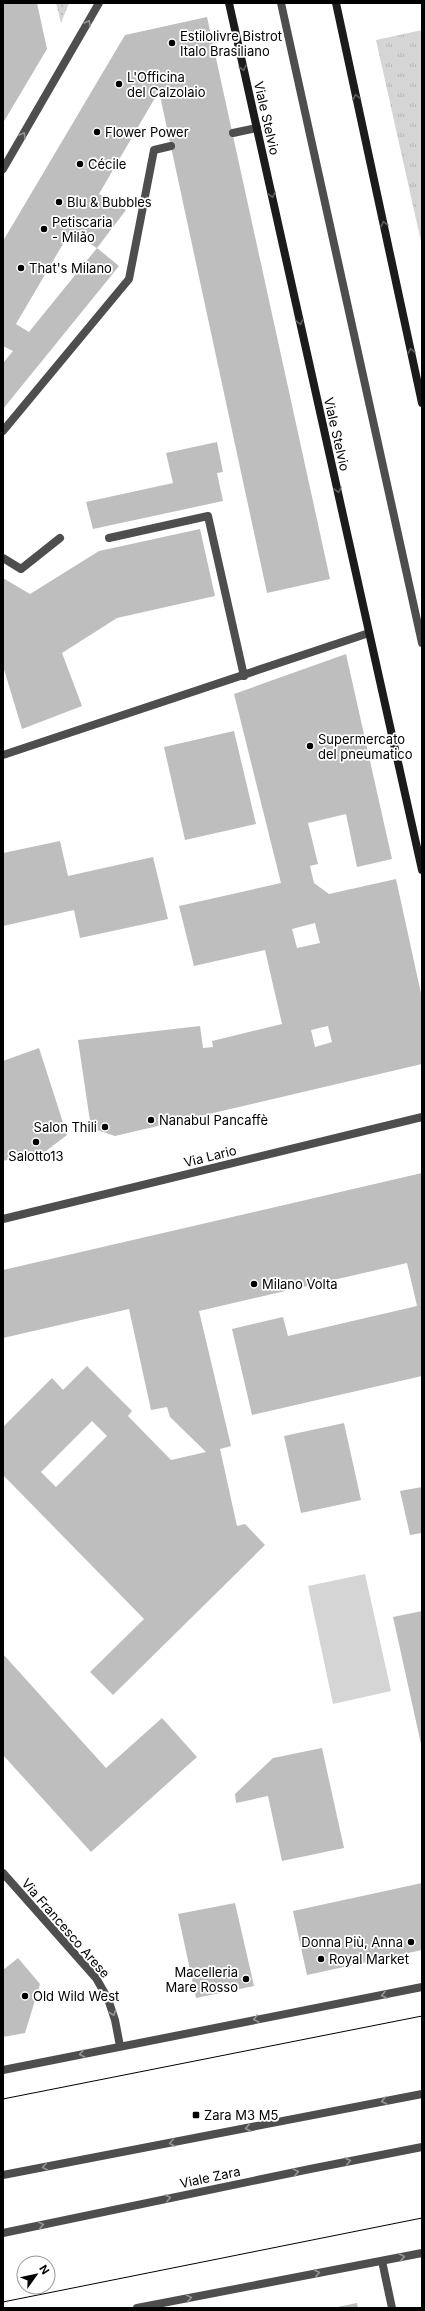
<svg xmlns="http://www.w3.org/2000/svg" width="425" height="2311" viewBox="0 0 425 2311" font-family="Inter,sans-serif">
  <style>
    .grass { fill: url(#grass-dots) }
    .park { fill: url(#park-tufts) }
    .pitch { fill: #d5d5d5 }
    .building { fill: #bebebe; fill-rule: evenodd }
    .lines { fill: none; stroke-linecap: round; stroke-linejoin: round }
    .service { stroke: #4e4e4e; stroke-width: 8 }
    .minor { stroke: #4e4e4e; stroke-width: 8 }
    .tertiary { stroke: #4e4e4e; stroke-width: 8 }
    .secondary { stroke: #1b1b1b; stroke-width: 8 }
    .tram { stroke: #000; stroke-width: 1 }
    .oneway { stroke: #959595 }
    .oneway2 { stroke: #5f5f5f }
    .poi-dot { fill: #000; stroke: #fff; stroke-width: 1.5 }
    .labels { text-anchor: middle; stroke-width: 3.5; stroke-linejoin: round; paint-order: stroke }
    .poi-label { font-size: 13px; fill: #000; stroke: #fff; text-anchor: start }
    .street-label { font-size: 13px; fill: #000; stroke: #fff }
  </style>
  <defs>
    <pattern id="grass-dots" width="8" height="8" patternUnits="userSpaceOnUse"><rect width="8" height="8" fill="#d5d5d5"/><path d="M2 2h.1M6 6h.1" fill="none" stroke="#b5b5b5" stroke-width="1.8" stroke-linecap="round"/></pattern>
    <pattern id="park-tufts" width="24" height="20" patternUnits="userSpaceOnUse"><rect width="24" height="20" fill="#d5d5d5"/><path d="M3 7l-1-3M5 7V3M7 7l1-3M15 17l-1-3M17 17v-4M19 17l1-3" fill="none" stroke="#b5b5b5"/></pattern>
  </defs>
  <rect width="100%" height="100%" fill="#fff"/>
  <!-- grass -->
  <path class="grass" d="M56,3H69L61,23Z"/>
  <!-- park -->
  <path class="park" d="M422,30V246L376,40Z"/>
  <!-- pitch -->
  <path class="pitch" d="M365,1574L391,1691L333,1704L308,1586Z"/>
  <!-- building -->
  <path class="building" d="M3,3H37L47,49L3,123Z
    M207,17L330,579L267,593L159,91L99,194L126,210L97,248L70,232L16,324L29,332L97,248L119,266L3,409V363L13,351L3,346V241L125,35Z
    M217,442L223,472L217,473L223,501L93,529L86,502L173,483L166,453Z
    M200,529L215,596L117,618L62,653L82,706L22,729L3,666V578L30,594L99,551Z
    M346,654L392,859L357,867L346,814L308,823L318,864L310,866L314,883L329,894L396,879L422,998V1064L115,1136L91,1128L78,1040L200,1026L203,1048L213,1047L212,1041L282,1024L265,950L194,966L179,906L281,883L234,694ZM315,923L320,943L297,948L292,929ZM328,1026L332,1042L315,1047L311,1030Z
    M234,731L256,824L185,840L164,747Z
    M60,841L68,876L153,857L168,919L80,938L74,910L3,926V853Z
    M39,1048L67,1135L46,1151L3,1161V1061Z
    M422,1173V1376L252,1415L232,1329L283,1317L288,1336L417,1306L407,1263L199,1311L231,1446L220,1449L237,1526L245,1524L265,1545L113,1695L90,1672L144,1619L3,1475V1427L52,1378L63,1390L87,1366L132,1411L128,1416L171,1460L206,1452L170,1417L167,1407L151,1410L129,1309L3,1338V1270ZM92,1421L107,1436L56,1487L41,1472Z
    M344,1423L361,1500L301,1513L284,1436Z
    M422,1487V1533L410,1535L400,1491Z
    M422,1611V1744H421L393,1617Z
    M3,1654L106,1768L162,1718L197,1757L91,1852L3,1755Z
    M322,1748L344,1848L282,1861L268,1796L236,1803L235,1794L273,1758Z
    M422,1883V1950L307,1975L293,1911Z
    M235,1903L254,1986L196,1998L178,1914Z
    M18,1958L40,1984L25,2033L3,2037V1970Z
    M357,2303L358,2308H337V2307Z"/>
  <g class="lines">
    <!-- service -->
    <path class="service" d="M281,3L422,643
      M233,133L257,128
      M3,431L129,279L154,150L171,146
      M109,538L208,516L244,676
      M3,558L21,569L60,538
      M3,755L369,633
      M382,2261L392,2308"/>
    <!-- minor -->
    <path class="minor" d="M3,169L99,3
      M3,1219L422,1117
      M3,1873L96,1978L108,1999L115,2020L120,2046
      M3,2070L422,1987
      M137,2308L422,2253"/>
    <!-- tertiary -->
    <path class="tertiary" d="M3,2175L422,2094
      M3,2233L310,2169L422,2147"/>
    <!-- secondary -->
    <path class="secondary" d="M229,3L422,870
      M336,3L422,403"/>
    <!-- tram -->
    <path class="tram" d="M3,2099L422,2016
      M3,2302L422,2218"/>
  </g>
  <!-- one-way arrows -->
  <defs><path id="oneway-chevron" d="M-2-3.5L2.5 0L-2 3.5" fill="none" stroke-width="1.6" stroke-linecap="round" stroke-linejoin="round"/></defs>
  <g class="oneway">
    <use href="#oneway-chevron" transform="translate(88 23) rotate(-60)"/>
    <use href="#oneway-chevron" transform="translate(23 135) rotate(-60)"/>
    <use href="#oneway-chevron" transform="translate(384 1995) rotate(169)"/>
    <use href="#oneway-chevron" transform="translate(113 2013) rotate(71)"/>
    <use href="#oneway-chevron" transform="translate(256 2019) rotate(169)"/>
    <use href="#oneway-chevron" transform="translate(82 2054) rotate(168)"/>
    <use href="#oneway-chevron" transform="translate(384 2101) rotate(168)"/>
    <use href="#oneway-chevron" transform="translate(248 2128) rotate(169)"/>
    <use href="#oneway-chevron" transform="translate(172 2143) rotate(169)"/>
    <use href="#oneway-chevron" transform="translate(348 2161) rotate(-11)"/>
    <use href="#oneway-chevron" transform="translate(45 2167) rotate(169)"/>
    <use href="#oneway-chevron" transform="translate(296 2172) rotate(-12)"/>
    <use href="#oneway-chevron" transform="translate(168 2198) rotate(-12)"/>
    <use href="#oneway-chevron" transform="translate(41 2225) rotate(-12)"/>
    <use href="#oneway-chevron" transform="translate(402 2257) rotate(-12)"/>
    <use href="#oneway-chevron" transform="translate(317 2273) rotate(-11)"/>
    <use href="#oneway-chevron" transform="translate(189 2298) rotate(-11)"/>
  </g>
  <g class="oneway2">
    <use href="#oneway-chevron" transform="translate(243 68) rotate(77)"/>
    <use href="#oneway-chevron" transform="translate(356 97) rotate(-102)"/>
    <use href="#oneway-chevron" transform="translate(272 195) rotate(77)"/>
    <use href="#oneway-chevron" transform="translate(384 224) rotate(-102)"/>
    <use href="#oneway-chevron" transform="translate(300 322) rotate(77)"/>
    <use href="#oneway-chevron" transform="translate(411 351) rotate(-102)"/>
    <use href="#oneway-chevron" transform="translate(338 490) rotate(77)"/>
  </g>
  <!-- markers -->
  <g class="poi-dot">
    <circle cx="172" cy="43" r="4"/>
    <circle cx="119" cy="84" r="4"/>
    <circle cx="97" cy="132" r="4"/>
    <circle cx="80" cy="164" r="4"/>
    <circle cx="59" cy="202" r="4"/>
    <circle cx="44" cy="229" r="4"/>
    <circle cx="21" cy="268" r="4"/>
    <circle cx="310" cy="746" r="4"/>
    <circle cx="151" cy="1120" r="4"/>
    <circle cx="105" cy="1127" r="4"/>
    <circle cx="36" cy="1142" r="4"/>
    <circle cx="254" cy="1284" r="4"/>
    <circle cx="411" cy="1942" r="4"/>
    <circle cx="321" cy="1959" r="4"/>
    <circle cx="246" cy="1979" r="4"/>
    <circle cx="25" cy="1996" r="4"/>
    <rect x="192" y="2111" width="8" height="8" rx="2"/>
  </g>
  <g class="labels">
    <!-- poi labels -->
    <g class="poi-label">
      <text x="180" y="41">Estilolivre Bistrot<tspan x="180" dy="15">Italo Brasiliano</tspan></text>
      <text x="127" y="82">L'Officina<tspan x="127" dy="15">del Calzolaio</tspan></text>
      <text x="105" y="137">Flower Power</text>
      <text x="88" y="169">Cécile</text>
      <text x="67" y="207">Blu &amp; Bubbles</text>
      <text x="52" y="227">Petiscaria<tspan x="52" dy="15">- Milão</tspan></text>
      <text x="29" y="273">That's Milano</text>
      <text x="318" y="744">Supermercato<tspan x="318" dy="15">del pneumatico</tspan></text>
      <text x="159" y="1125">Nanabul Pancaffè</text>
      <text x="97" y="1132" text-anchor="end">Salon Thili</text>
      <text x="36" y="1161" text-anchor="middle">Salotto13</text>
      <text x="262" y="1289">Milano Volta</text>
      <text x="403" y="1947" text-anchor="end">Donna Più, Anna</text>
      <text x="329" y="1964">Royal Market</text>
      <text x="238" y="1977" text-anchor="end">Macelleria<tspan x="238" dy="15">Mare Rosso</tspan></text>
      <text x="33" y="2001">Old Wild West</text>
      <text x="204" y="2120">Zara M3 M5</text>
    </g>
    <!-- street labels -->
    <g class="street-label">
      <text transform="translate(267 118) rotate(77)" y="5">Viale Stelvio</text>
      <text transform="translate(337 434) rotate(77)" y="5">Viale Stelvio</text>
      <text transform="translate(210 1156) rotate(-14)" y="5">Via Lario</text>
      <text transform="translate(66 1928) rotate(49)" y="5">Via Francesco Arese</text>
      <text transform="translate(210 2177) rotate(-12)" y="5">Viale Zara</text>
    </g>
  </g>
  <!-- border -->
  <rect width="425" height="2311" fill="none" stroke="#000000" stroke-width="8"/>
  <!-- north arrow -->
  <g transform="translate(36 2275) rotate(57)"><circle r="19" fill="#ffffff" stroke="#999999"/>
  <path d="M0-3L7 15L0 10L-7 15Z" fill="#000000"/>
  <text y="-6" font-size="11" font-weight="bold" text-anchor="middle" fill="#000000">N</text>
  </g>
</svg>
